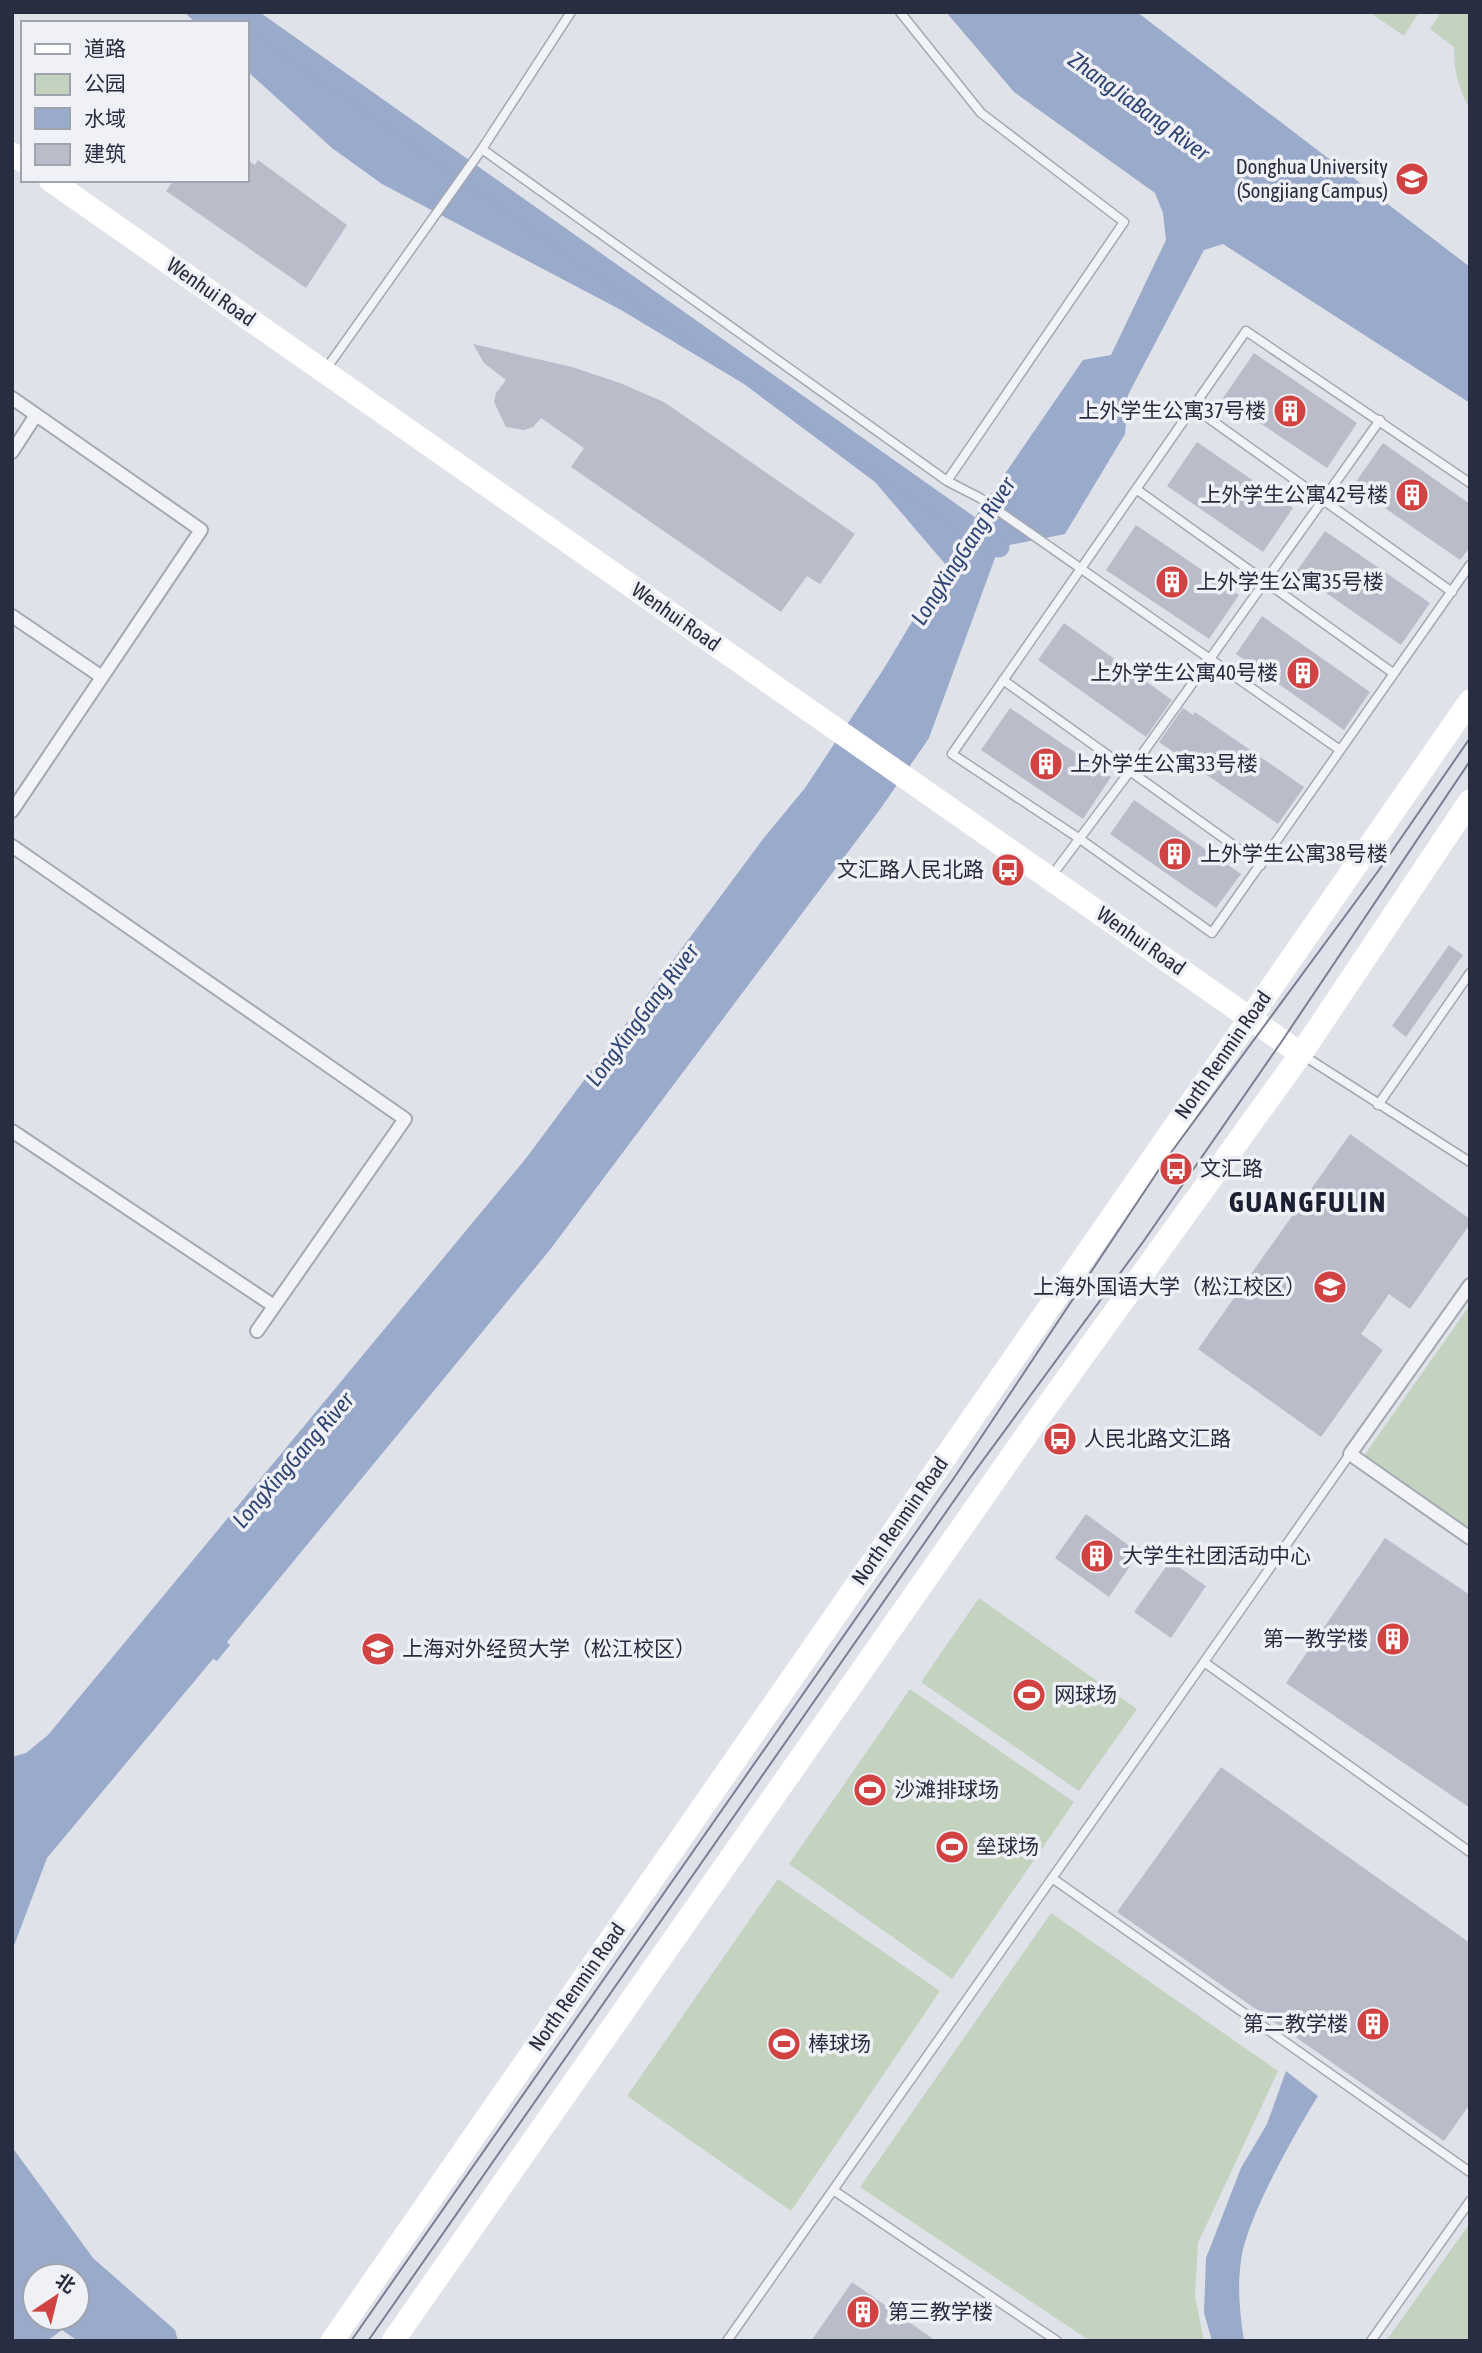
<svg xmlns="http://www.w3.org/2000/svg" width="1482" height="2353" viewBox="0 0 1482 2353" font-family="'Asap Condensed','Noto Sans SC',sans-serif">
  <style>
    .green { fill: #c3d3c0 }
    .water { fill: #9aaaca; fill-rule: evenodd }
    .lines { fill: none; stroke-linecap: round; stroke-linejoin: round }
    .canal { stroke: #9aaaca; stroke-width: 21 }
    .building { fill: #babdc9 }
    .service-casing { stroke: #a5a8b3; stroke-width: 11 }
    .pedestrian-casing { stroke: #a5a8b3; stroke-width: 16 }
    .service { stroke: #f2f3f7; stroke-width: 8 }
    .pedestrian { stroke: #f2f3f7; stroke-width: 12 }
    .secondary { stroke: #fff; stroke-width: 23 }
    .tram { stroke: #797f93; stroke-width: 2 }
    .labels { text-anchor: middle; stroke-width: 7; stroke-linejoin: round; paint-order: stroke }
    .poi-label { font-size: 21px; fill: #282d41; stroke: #eff1f6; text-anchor: start }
    .street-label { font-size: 21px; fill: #282d41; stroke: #eff1f6 }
    .water-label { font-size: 23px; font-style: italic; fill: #314675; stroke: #eff1f6 }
    .district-label { font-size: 28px; font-weight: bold; letter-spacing: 2px; fill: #1a1f31; stroke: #eff1f6 }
  </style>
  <rect width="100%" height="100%" fill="#e0e2e9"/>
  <!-- green -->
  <path class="green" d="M1369,12H1419L1404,36Z
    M1441,12H1470V109C1458,88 1454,70 1454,47L1430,29Z
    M1470,1305V1533L1363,1457Z
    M979,1598L1137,1709L1079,1791L921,1682Z
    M910,1689L1074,1802L952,1979L789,1864Z
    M778,1879L940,1991L791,2211L627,2096Z
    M1051,1913L1278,2071L1198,2243L1195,2296L1204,2341H1090L860,2187Z
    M1470,2223V2341H1386Z"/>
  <!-- water -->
  <path class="water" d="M184,12H230L245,23H196Z
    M946,12H1137L1470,267V403L1223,244L1204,250L1128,395L1125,434L1065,534L999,547L929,738L881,808L549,1251L227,1642L230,1645L217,1661L213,1659L47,1858L12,1951V1757L26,1753L48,1735L527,1157L763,839L805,788L883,670L946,565L875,482L744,384L621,310L382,184L332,148L247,71V24L969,526L1083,360L1111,355L1166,240L1163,213L1155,193L1014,92Z
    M1286,2071L1318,2096C1295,2133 1246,2219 1241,2261C1237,2288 1240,2314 1244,2341H1212L1204,2313L1206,2258L1241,2168L1267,2124Z
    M12,2147L93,2258L175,2330L178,2341H78L62,2330L47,2341H12ZM77,2276V2318H35V2276Z"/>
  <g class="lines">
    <!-- canal -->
    <path class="canal" d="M241,12L999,547"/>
  </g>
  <!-- building -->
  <path class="building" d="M247,160L255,165L258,160L347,225L306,288L166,191L174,180H247Z
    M473,344L572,367L620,383L664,402L855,534L820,584L807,576L781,612L571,467L584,448L541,418L533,427L524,430L506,427L494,402L496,393L506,380L484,363Z
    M1254,353L1357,423L1327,468L1223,398Z
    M1197,442L1293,508L1263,552L1167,486Z
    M1383,443L1470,504V547L1460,560L1353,486Z
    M1136,525L1239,595L1209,639L1106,570Z
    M1325,531L1430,603L1401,645L1296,572Z
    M1262,616L1370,692L1344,730L1236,654Z
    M1064,623L1172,700L1146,737L1038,660Z
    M1010,708L1111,777L1083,819L981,750Z
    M1183,708L1193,715L1195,712L1304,787L1278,824L1159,742Z
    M1134,800L1241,874L1216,908L1110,834Z
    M1449,945L1463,955L1406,1037L1392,1026Z
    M1350,1134L1470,1219V1224L1410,1309L1389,1294L1361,1334L1383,1350L1321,1437L1198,1349Z
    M1086,1514L1139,1553L1109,1597L1055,1558Z
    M1385,1538L1470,1595V1808L1286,1683Z
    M1170,1561L1206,1586L1171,1638L1134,1612Z
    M1221,1767L1470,1943V2104L1444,2141L1117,1912Z
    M852,2282L936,2341H811Z"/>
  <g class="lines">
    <defs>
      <path id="service" d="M900,12L981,113L1124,222L947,481
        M482,149L947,481L980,498L1340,750
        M326,369L482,149L571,12
        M1193,407L1452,592
        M1470,483L1246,331L952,754L1080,839L1212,933L1470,565
        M1136,489L1393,673
        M1003,680L1261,865
        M1050,878L1130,771L1380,420
        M1301,1054L1470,1162
        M1378,1105L1470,973
        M1204,1662L1470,1852
        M1052,1878L1470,2172
        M833,2190L1057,2341
        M727,2341L1350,1454
        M1371,2341L1470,2201"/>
      <path id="pedestrian" d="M12,398L201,530L12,811
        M12,452L36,415
        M12,616L102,677
        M12,846L405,1119L257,1331
        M12,1131L274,1306
        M1470,1285L1350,1454L1470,1538"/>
    </defs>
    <!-- service casing -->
    <use href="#service" class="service-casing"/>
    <!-- pedestrian casing -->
    <use href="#pedestrian" class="pedestrian-casing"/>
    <!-- service -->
    <use href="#service" class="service"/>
    <!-- pedestrian -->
    <use href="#pedestrian" class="pedestrian"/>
    <!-- secondary -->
    <path class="secondary" d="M12,154L23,161
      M50,180L1301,1054
      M332,2341L1470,701
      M393,2341L1037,1420L1301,1054L1470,801"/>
    <!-- tram -->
    <path class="tram" d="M351,2341L956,1475L1164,1162L1379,870L1470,738
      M368,2341L967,1482L1143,1242L1282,1041L1470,761"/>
  </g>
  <!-- icons -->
  <defs>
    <symbol id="university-disc" viewBox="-11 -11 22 22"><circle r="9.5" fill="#d14243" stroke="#eff1f6"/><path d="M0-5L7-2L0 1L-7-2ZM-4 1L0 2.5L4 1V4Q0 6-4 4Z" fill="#fff"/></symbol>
    <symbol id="building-disc" viewBox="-11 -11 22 22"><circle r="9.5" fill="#d14243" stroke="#eff1f6"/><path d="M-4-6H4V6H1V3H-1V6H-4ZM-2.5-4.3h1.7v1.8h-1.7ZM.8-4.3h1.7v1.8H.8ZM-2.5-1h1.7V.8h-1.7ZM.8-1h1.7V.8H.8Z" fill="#fff"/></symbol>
    <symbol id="bus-disc" viewBox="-11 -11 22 22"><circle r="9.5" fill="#d14243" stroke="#eff1f6"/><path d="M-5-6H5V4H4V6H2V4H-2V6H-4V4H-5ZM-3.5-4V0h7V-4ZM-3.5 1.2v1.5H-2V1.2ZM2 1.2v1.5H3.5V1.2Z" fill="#fff"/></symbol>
    <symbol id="stadium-disc" viewBox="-11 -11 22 22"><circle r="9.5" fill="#d14243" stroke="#eff1f6"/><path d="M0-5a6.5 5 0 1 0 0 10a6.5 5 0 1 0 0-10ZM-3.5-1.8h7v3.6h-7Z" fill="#fff"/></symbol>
  </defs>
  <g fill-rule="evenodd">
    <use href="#university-disc" x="1393" y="160" width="38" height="38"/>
    <use href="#building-disc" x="1271" y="392" width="38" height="38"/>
    <use href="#building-disc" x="1393" y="476" width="38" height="38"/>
    <use href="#building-disc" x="1153" y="563" width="38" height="38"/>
    <use href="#building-disc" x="1284" y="654" width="38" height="38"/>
    <use href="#building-disc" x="1027" y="745" width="38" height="38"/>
    <use href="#building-disc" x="1156" y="835" width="38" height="38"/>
    <use href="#bus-disc" x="989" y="851" width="38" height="38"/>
    <use href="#bus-disc" x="1157" y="1150" width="38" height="38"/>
    <use href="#university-disc" x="1311" y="1268" width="38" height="38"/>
    <use href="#bus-disc" x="1041" y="1420" width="38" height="38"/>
    <use href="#building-disc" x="1078" y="1537" width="38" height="38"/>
    <use href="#building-disc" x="1374" y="1620" width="38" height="38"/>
    <use href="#university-disc" x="359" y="1630" width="38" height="38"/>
    <use href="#stadium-disc" x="1010" y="1676" width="38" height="38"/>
    <use href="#stadium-disc" x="851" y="1771" width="38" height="38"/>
    <use href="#stadium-disc" x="933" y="1828" width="38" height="38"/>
    <use href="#building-disc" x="1354" y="2005" width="38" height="38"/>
    <use href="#stadium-disc" x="765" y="2025" width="38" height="38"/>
    <use href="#building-disc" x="844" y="2293" width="38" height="38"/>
  </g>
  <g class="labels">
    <!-- poi labels -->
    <g class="poi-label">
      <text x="1388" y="174" text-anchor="end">Donghua University<tspan x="1388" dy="24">(Songjiang Campus)</tspan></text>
      <text x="1266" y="418" text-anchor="end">上外学生公寓37号楼</text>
      <text x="1388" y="502" text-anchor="end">上外学生公寓42号楼</text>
      <text x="1196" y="589">上外学生公寓35号楼</text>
      <text x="1278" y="680" text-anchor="end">上外学生公寓40号楼</text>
      <text x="1070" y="771">上外学生公寓33号楼</text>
      <text x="1200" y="861">上外学生公寓38号楼</text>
      <text x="984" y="877" text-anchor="end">文汇路人民北路</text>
      <text x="1200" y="1176">文汇路</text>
      <text x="1306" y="1294" text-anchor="end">上海外国语大学（松江校区）</text>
      <text x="1084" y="1446">人民北路文汇路</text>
      <text x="1122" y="1563">大学生社团活动中心</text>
      <text x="1368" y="1646" text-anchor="end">第一教学楼</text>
      <text x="402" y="1656">上海对外经贸大学（松江校区）</text>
      <text x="1054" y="1702">网球场</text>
      <text x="894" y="1797">沙滩排球场</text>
      <text x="976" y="1854">垒球场</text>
      <text x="1348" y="2031" text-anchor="end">第二教学楼</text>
      <text x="808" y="2051">棒球场</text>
      <text x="888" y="2319">第三教学楼</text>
    </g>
    <!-- street labels -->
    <g class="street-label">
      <text transform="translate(211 292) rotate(35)" y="7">Wenhui Road</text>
      <text transform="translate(676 617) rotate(35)" y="7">Wenhui Road</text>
      <text transform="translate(1141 941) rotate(35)" y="7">Wenhui Road</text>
      <text transform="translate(1223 1055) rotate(-55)" y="7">North Renmin Road</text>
      <text transform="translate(900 1521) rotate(-55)" y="7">North Renmin Road</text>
      <text transform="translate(577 1987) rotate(-55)" y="7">North Renmin Road</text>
    </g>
    <!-- water labels -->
    <g class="water-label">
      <text transform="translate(1139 106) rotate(36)" y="8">ZhangJiaBang River</text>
      <text transform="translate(963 551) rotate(-57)" y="8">LongXingGang River</text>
      <text transform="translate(642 1015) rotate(-53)" y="8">LongXingGang River</text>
      <text transform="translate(293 1460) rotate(-49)" y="8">LongXingGang River</text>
    </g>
    <!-- district labels -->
    <g class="district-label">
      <text x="1308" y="1212">GUANGFULIN</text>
    </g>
  </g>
  <!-- border -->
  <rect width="1482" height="2353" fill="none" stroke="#282d41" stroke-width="28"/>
  <!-- legend -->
  <rect x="21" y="21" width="228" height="161" fill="#eff1f6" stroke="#9fa3ae" stroke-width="2"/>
  <rect x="35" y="44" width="35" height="10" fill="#ffffff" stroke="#9fa3ae" stroke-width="2"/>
  <text x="84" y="56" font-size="21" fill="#282d41">道路</text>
  <rect x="35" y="74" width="35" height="21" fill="#c3d3c0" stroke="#9fa3ae" stroke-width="2"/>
  <text x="84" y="91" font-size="21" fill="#282d41">公园</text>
  <rect x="35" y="108" width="35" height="21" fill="#9aaaca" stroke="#9fa3ae" stroke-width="2"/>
  <text x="84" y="126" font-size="21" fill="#282d41">水域</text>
  <rect x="35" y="144" width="35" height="21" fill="#babdc9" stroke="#9fa3ae" stroke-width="2"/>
  <text x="84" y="161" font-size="21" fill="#282d41">建筑</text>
  <!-- north arrow -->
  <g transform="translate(56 2297) rotate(35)"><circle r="33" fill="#eff1f6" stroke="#9fa3ae" stroke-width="2"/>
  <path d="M0-5L12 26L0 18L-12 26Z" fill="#d14243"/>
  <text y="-10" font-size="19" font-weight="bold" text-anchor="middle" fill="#282d41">北</text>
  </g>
</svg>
